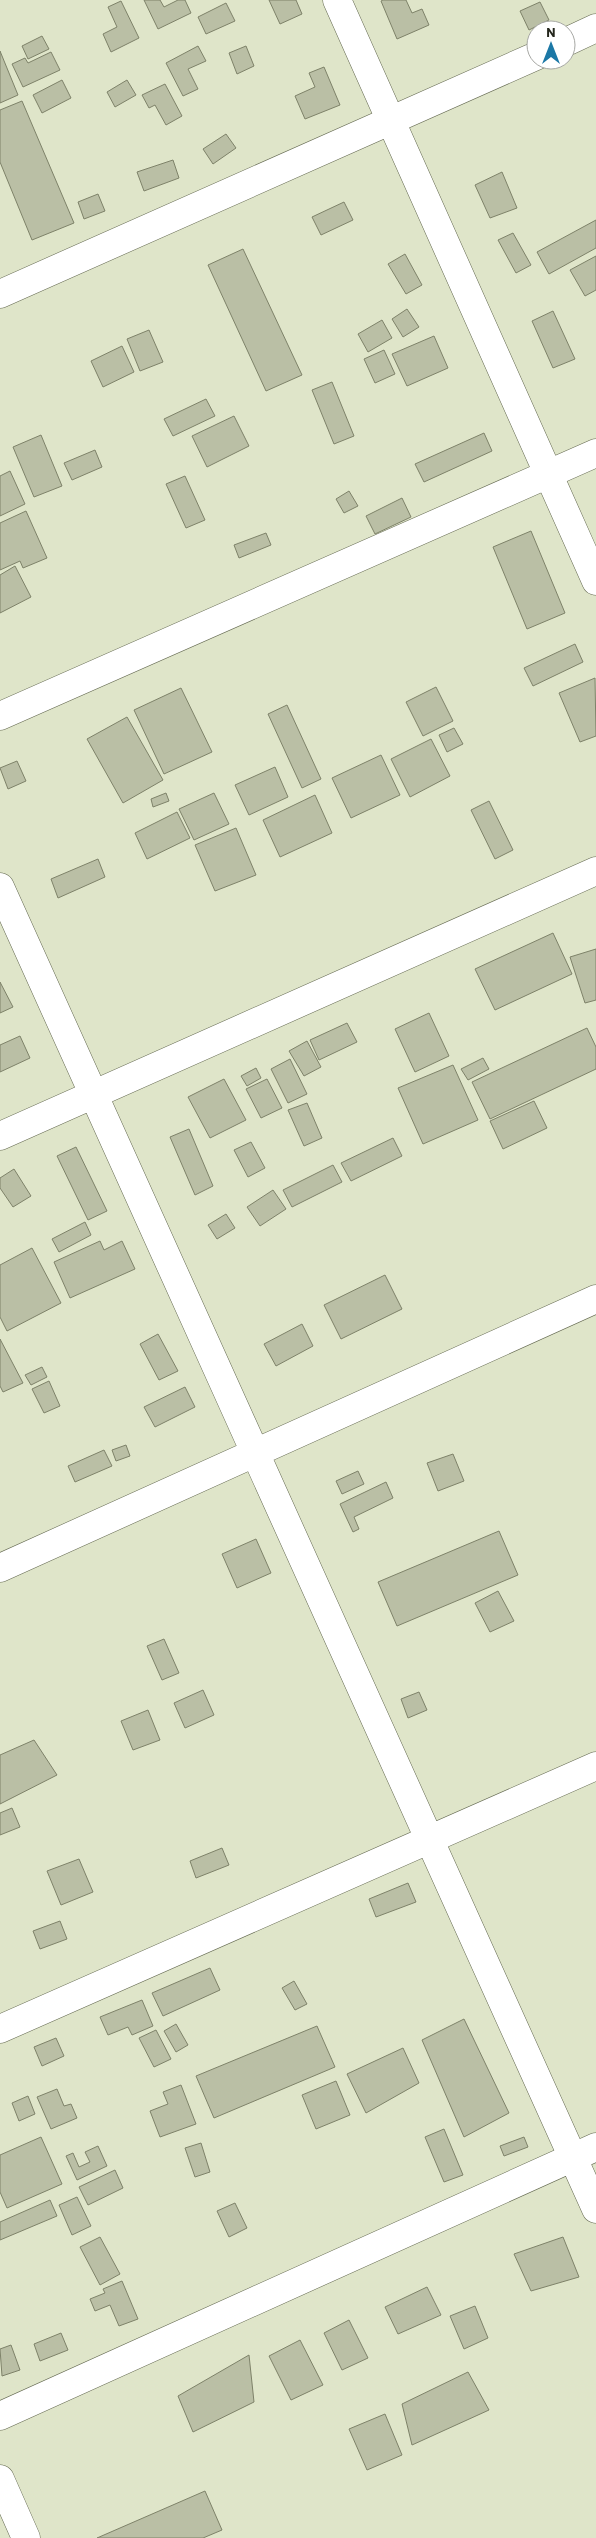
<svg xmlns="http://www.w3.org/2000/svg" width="596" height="2538" viewBox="0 0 596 2538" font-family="Barlow,sans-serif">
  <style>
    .building { fill: #babfa5; stroke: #7e8269 }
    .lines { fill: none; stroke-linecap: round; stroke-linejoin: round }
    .minor-casing { stroke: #646951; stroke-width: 29 }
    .minor { stroke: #fff; stroke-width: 28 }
  </style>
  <rect width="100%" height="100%" fill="#dfe5c9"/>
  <!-- building -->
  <path class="building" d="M144,0H160L164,7L178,0H185L191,13L158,29Z
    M269,0H296L302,14L280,24Z
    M383,0H406L412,13L422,9L429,25L397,39L381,1Z
    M121,1L139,38L111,52L103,34L117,27L108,7Z
    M540,2L549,20L529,30L520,11Z
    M226,3L235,21L206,34L198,17Z
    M42,36L49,49L28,59L22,46Z
    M198,46L206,61L188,69L198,89L183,96L166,63Z
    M246,46L254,66L237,74L229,53Z
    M0,51L18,95L0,103Z
    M51,52L60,70L23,87L12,64L25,58L28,63Z
    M324,67L340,105L305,119L295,96L315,87L309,73Z
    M62,80L71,98L42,113L33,95Z
    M127,80L136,95L115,107L107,92Z
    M165,84L182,116L166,125L155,105L149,108L142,95Z
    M22,101L74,223L32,240L0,162V110Z
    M226,134L236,148L213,164L203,149Z
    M173,160L179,178L144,191L137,172Z
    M502,172L517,208L490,218L475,185Z
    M98,194L105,211L84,219L78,202Z
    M344,202L353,220L321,235L312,217Z
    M596,220V248L549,274L537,252Z
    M513,233L531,265L516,273L498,240Z
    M243,249L302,375L266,391L208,265Z
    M405,254L422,285L406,294L388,264Z
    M596,256V290L585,296L570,270Z
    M407,309L419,327L403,337L392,319Z
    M553,311L575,359L553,368L532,321Z
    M382,320L392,338L368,352L358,334Z
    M149,330L163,362L140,371L127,339Z
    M434,336L448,368L407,386L392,354Z
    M122,346L134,372L103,387L91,361Z
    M384,350L395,374L375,383L364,359Z
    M332,382L354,436L334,444L312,390Z
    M206,399L215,416L173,436L164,419Z
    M234,416L249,446L207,467L192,436Z
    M484,433L492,451L424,482L415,464Z
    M41,435L62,486L34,497L13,447Z
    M95,450L102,467L72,480L64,463Z
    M10,471L25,504L0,516V476Z
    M185,476L205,520L186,528L166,484Z
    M349,491L358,506L344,513L336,499Z
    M402,498L411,517L375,534L366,516Z
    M26,511L47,558L23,568L20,561L0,570V523Z
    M531,531L565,613L527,629L493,547Z
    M266,533L271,545L239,558L234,545Z
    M15,566L31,597L0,613V575Z
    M575,644L583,662L533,686L524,668Z
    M595,678L596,736L580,742L559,693Z
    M436,687L453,721L423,736L406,702Z
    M181,688L212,752L164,774L134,710Z
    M287,705L321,779L302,788L268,714Z
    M127,717L163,780L123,803L87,739Z
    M454,728L463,744L447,752L439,735Z
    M431,739L450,776L410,797L391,759Z
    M381,755L400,795L351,818L332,778Z
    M17,761L26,781L8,789L0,768Z
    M275,767L288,797L249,815L235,785Z
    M166,793L169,801L153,807L151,799Z
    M214,793L229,824L194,840L179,809Z
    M315,795L332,833L280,857L263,820Z
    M489,801L513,850L495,859L471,810Z
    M177,812L190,838L147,859L135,833Z
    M236,828L256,875L215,891L195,845Z
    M98,859L105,877L58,898L51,879Z
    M553,933L572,974L495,1010L475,969Z
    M596,949V1000L585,1003L570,957Z
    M0,982L13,1007L0,1013Z
    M429,1013L449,1056L415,1072L395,1029Z
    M347,1023L357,1042L319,1060L310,1040Z
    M587,1028L596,1047V1069L490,1119L472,1082Z
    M20,1036L30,1058L0,1072V1045Z
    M307,1041L321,1067L304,1076L289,1051Z
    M483,1058L489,1069L468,1080L461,1069Z
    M290,1059L307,1094L288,1103L271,1069Z
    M453,1065L478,1120L423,1144L398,1088Z
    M256,1068L261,1078L247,1086L241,1076Z
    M224,1079L246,1120L210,1138L188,1097Z
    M267,1079L282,1108L261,1118L246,1089Z
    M534,1101L547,1128L503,1149L490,1121Z
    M307,1103L322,1138L304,1146L288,1110Z
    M189,1129L213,1186L195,1195L170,1137Z
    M393,1138L402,1156L351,1181L341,1163Z
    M251,1142L265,1168L248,1177L234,1150Z
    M76,1147L107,1211L88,1220L57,1156Z
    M333,1165L342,1182L292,1207L283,1190Z
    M14,1169L31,1196L13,1207L0,1188V1178Z
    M273,1190L286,1209L260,1226L247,1207Z
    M226,1214L235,1228L217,1239L208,1225Z
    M85,1222L91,1235L59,1252L52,1239Z
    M100,1241L104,1250L122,1241L135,1269L70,1298L54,1262Z
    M32,1248L61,1303L7,1331L0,1317V1265Z
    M385,1275L402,1309L341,1339L324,1305Z
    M302,1324L313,1346L276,1366L264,1344Z
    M158,1334L178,1371L159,1380L140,1344Z
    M0,1339L23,1383L3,1392L0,1386Z
    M42,1367L47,1377L31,1385L25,1375Z
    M49,1381L60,1406L44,1413L32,1389Z
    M185,1387L195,1407L155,1427L144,1407Z
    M126,1445L130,1456L116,1461L112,1450Z
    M104,1450L112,1466L75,1482L68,1466Z
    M453,1454L464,1481L438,1491L427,1463Z
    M358,1471L364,1484L342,1494L336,1481Z
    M386,1482L393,1498L354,1517L359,1529L353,1532L340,1504Z
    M499,1531L518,1575L397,1626L378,1582Z
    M256,1539L271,1573L237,1588L222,1554Z
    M498,1591L514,1621L490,1632L475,1603Z
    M164,1639L179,1673L162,1680L147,1646Z
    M203,1690L214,1715L185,1728L174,1703Z
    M419,1692L427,1710L408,1718L401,1699Z
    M148,1710L160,1740L133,1750L121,1721Z
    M34,1740L57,1775L0,1804V1755Z
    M12,1808L20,1827L0,1835V1813Z
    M222,1848L229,1865L196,1878L190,1861Z
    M79,1859L93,1892L61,1905L47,1871Z
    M408,1883L416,1902L376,1917L369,1899Z
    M60,1921L67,1939L40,1949L33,1931Z
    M210,1968L220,1990L163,2016L152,1993Z
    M294,1981L307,2004L295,2010L282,1988Z
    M142,2000L153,2026L132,2035L128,2027L108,2035L100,2017Z
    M464,2019L509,2113L464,2137L422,2040Z
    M176,2024L188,2045L176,2052L164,2031Z
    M317,2026L335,2067L214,2118L196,2076Z
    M156,2030L171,2059L154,2067L139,2038Z
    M56,2038L64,2056L42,2066L34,2047Z
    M403,2048L419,2083L366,2113L347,2074Z
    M336,2081L350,2115L316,2129L302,2095Z
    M181,2085L196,2124L160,2137L150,2111L168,2104L163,2092Z
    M57,2089L64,2106L71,2104L77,2118L51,2129L37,2097Z
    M28,2096L35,2114L19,2121L12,2103Z
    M444,2129L463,2175L444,2182L425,2137Z
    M41,2137L62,2184L7,2208L0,2192V2155Z
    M524,2137L528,2147L504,2156L500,2146Z
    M201,2143L210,2172L195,2177L185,2148Z
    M98,2146L107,2166L77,2180L66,2156L73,2153L79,2167L90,2162L85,2152Z
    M115,2170L123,2188L88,2205L79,2187Z
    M77,2197L91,2226L72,2235L59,2205Z
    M50,2200L57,2216L0,2240V2222Z
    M235,2203L247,2228L229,2237L217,2211Z
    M100,2237L120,2274L100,2285L80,2247Z
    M563,2237L579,2277L531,2291L514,2254Z
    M122,2281L138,2319L119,2326L110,2305L95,2311L90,2299L105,2293L103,2289Z
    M427,2287L441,2315L398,2334L385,2307Z
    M475,2306L488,2338L464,2349L450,2316Z
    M349,2320L368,2358L342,2370L324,2333Z
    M61,2333L68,2350L40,2361L34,2344Z
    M300,2340L323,2385L291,2400L269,2356Z
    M11,2345L20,2370L2,2376L0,2349Z
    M249,2355L254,2402L193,2432L178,2396Z
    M468,2372L489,2410L412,2445L402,2404Z
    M385,2414L402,2455L367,2470L349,2429Z
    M205,2491L222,2530L203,2538H97Z"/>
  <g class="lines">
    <defs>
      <path id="minor" d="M337,0L596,581
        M566,42L596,28
        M0,294L536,56
        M0,716L596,453
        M0,887L596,2209
        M0,1136L596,871
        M0,1568L596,1299
        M0,2029L596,1766
        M0,2416L596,2147
        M0,2479L26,2538"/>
    </defs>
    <!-- minor casing -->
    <use href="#minor" class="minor-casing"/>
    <!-- minor -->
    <use href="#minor" class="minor"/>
  </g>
  <!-- north arrow -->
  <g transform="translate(551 45)"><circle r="24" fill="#ffffff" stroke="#a7a8a4"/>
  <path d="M0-4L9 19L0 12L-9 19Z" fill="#1c78a6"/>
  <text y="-8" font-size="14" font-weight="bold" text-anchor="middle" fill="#24261c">N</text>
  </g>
</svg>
